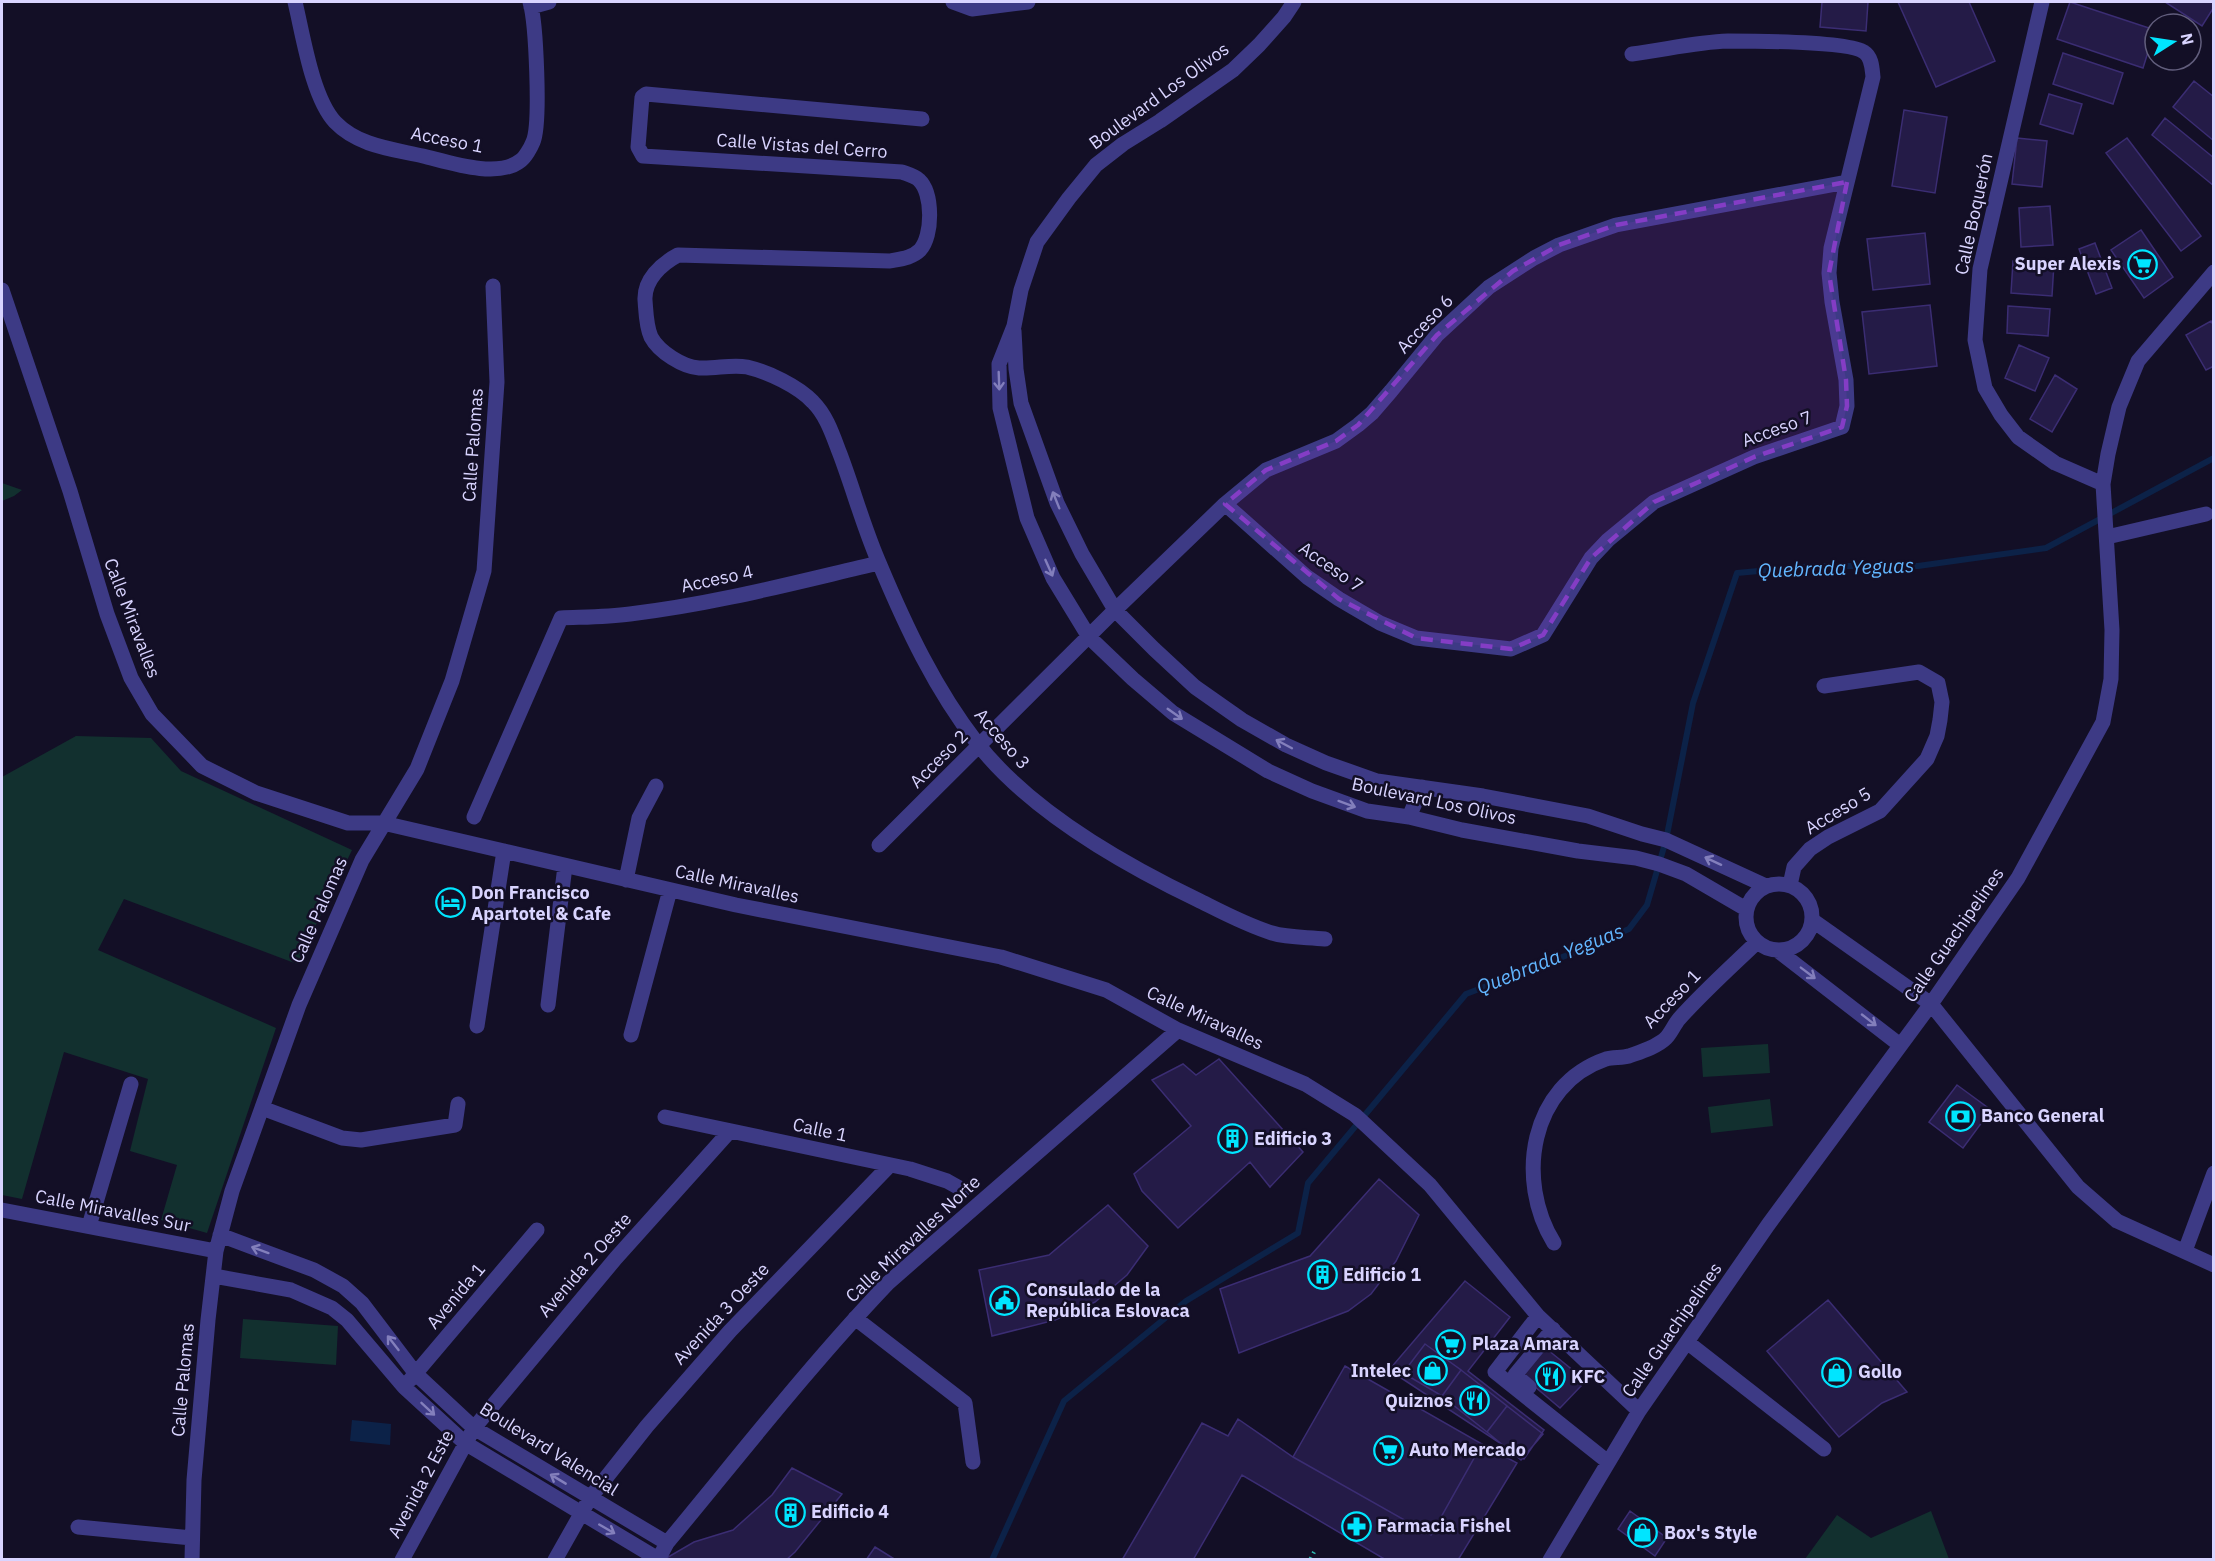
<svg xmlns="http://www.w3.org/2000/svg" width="2215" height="1561" viewBox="0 0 2215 1561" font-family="'IBM Plex Sans',sans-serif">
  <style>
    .green { fill: #12302f }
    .water { fill: #0c2248 }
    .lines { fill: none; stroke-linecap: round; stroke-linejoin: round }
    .stream { stroke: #0c2248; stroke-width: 6 }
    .building { fill: #241b47; stroke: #3b2d73; stroke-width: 1.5 }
    .path { stroke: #2fb8b0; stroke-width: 4; stroke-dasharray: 3 4.5; stroke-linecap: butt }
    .minor { stroke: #3d3a85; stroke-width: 15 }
    .oneway { stroke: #837fbc }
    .marked { fill: #843dc5; fill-opacity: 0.2; stroke: #843dc5; stroke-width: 4.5; stroke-dasharray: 12 8; stroke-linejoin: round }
    .labels { text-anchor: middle; stroke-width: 5; stroke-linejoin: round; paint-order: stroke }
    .street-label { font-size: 18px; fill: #d9d4ff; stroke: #130f26 }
    .poi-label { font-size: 18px; font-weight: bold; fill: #d9d4ff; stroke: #130f26; text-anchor: start }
    .water-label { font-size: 20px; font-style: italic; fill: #62b6ff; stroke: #130f26 }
  </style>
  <rect width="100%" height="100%" fill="#130f26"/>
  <!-- green -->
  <path class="green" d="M2,483L22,490L14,496L2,501Z
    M76,736L151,738L181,771L352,850L297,964L124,899L98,950L276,1028L207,1233L161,1220L177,1165L130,1151L148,1079L64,1052L22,1199L2,1195V777Z
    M1768,1044L1770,1073L1703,1077L1701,1048Z
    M1770,1099L1773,1126L1711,1133L1708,1107Z
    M243,1319L338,1326L336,1365L240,1358Z
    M1931,1511L1949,1559H1805L1837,1515L1871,1538Z"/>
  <!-- water -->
  <path class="water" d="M352,1420L391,1424L390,1445L350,1441Z"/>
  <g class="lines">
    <!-- stream -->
    <path class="stream" d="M992,1560L1064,1401L1186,1301L1298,1233L1308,1183L1466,994L1578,951L1629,929L1647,905L1666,840L1693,703L1737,573L1814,566H1918L2046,548L2214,458"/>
  </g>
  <!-- building -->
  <path class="building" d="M1822,2H1868L1866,31L1820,27Z
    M1898,2H1969L1995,61L1936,87Z
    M2070,2L2155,30L2143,68L2057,39Z
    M2165,2H2214V7L2202,26Z
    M2063,53L2123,73L2113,104L2053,84Z
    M2194,81L2214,97V141L2173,107Z
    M2049,94L2082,104L2073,134L2040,124Z
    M1904,110L1947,117L1935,193L1892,186Z
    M2165,118L2214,158V186L2152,135Z
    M2017,138L2047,141L2042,187L2012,184Z
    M2127,138L2201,236L2181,251L2106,153Z
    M2050,206L2053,245L2021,247L2019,208Z
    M2141,230L2173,277L2144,298L2111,250Z
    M1925,233L1930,284L1873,290L1867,239Z
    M2095,243L2112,288L2096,294L2079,249Z
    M2013,261L2054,263L2052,296L2011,293Z
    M1930,305L1937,366L1869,374L1862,312Z
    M2008,306L2050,309L2048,336L2007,333Z
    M2211,321L2214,326V366L2206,370L2186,335Z
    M2019,345L2049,358L2035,391L2005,378Z
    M2055,375L2077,389L2052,432L2030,419Z
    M1219,1059L1303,1152L1270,1187L1250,1162L1178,1228L1142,1191L1134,1174L1191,1126L1152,1080L1183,1064L1196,1075Z
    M1957,1085L1991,1110L1963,1148L1929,1122Z
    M1379,1179L1419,1215L1396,1261L1371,1294L1348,1311L1239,1353L1220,1289L1310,1256Z
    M1108,1205L1148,1246L1127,1275L1095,1302L1055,1320L992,1336L979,1270L1049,1255Z
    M1465,1281L1510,1317L1468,1371L1544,1430L1524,1459L1389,1370Z
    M1828,1300L1907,1392L1882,1403L1839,1437L1767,1351Z
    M1425,1344L1461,1370L1442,1396L1403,1373Z
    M1543,1346L1575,1372L1573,1375L1580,1380L1578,1383L1581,1386L1560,1408L1520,1374Z
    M1543,1346L1575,1372L1573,1375L1580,1380L1578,1383L1581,1386L1560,1408L1520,1374Z
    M1345,1366L1482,1444L1431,1535L1293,1457Z
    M1461,1370L1507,1406L1487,1432L1442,1396Z
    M1507,1406L1543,1434L1521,1460L1487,1432Z
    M1238,1419L1293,1457L1431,1535L1482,1444L1517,1463L1458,1560H1386L1242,1475L1193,1560H1122L1202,1423L1228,1436Z
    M792,1468L842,1494L795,1552L786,1560H663L694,1542L733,1530L772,1495Z
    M1630,1511L1667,1538L1655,1556L1618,1529Z
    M875,1547L896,1560H866Z"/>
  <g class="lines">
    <!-- path -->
    <path class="path" d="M1310,1560L1314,1552"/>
    <!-- minor -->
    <path class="minor" d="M295,2C303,35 312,97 335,122C358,146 392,149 423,156C448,162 497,179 520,161C525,158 531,147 533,142C541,124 536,22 530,2
      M953,2L972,9L1028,2
      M1294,2L1284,17L1259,45L1233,70L1160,121L1123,144L1096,165L1069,198L1037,242L1021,290L1014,326L999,364L1000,408L1027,518L1053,578L1089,637L1133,679L1173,713L1268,771L1312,791L1367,811L1409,817L1462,830L1578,851L1636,858L1659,864L1686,874L1746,909
      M2042,2L1980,269L1975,340L1985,388L2001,415L2018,437L2055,463L2103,484
      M531,7L549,2
      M922,119L646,94L642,97L638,147L643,156L902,172C907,174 915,176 919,180C933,193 933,236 920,250C912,258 900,259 890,261L678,255C661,264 644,280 645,300C646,312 646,326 651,337C659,352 683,367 699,368C716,369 731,364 747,367C768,372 798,386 813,402C827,416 833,436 840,454C854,491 864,529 880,565C906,627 935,689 977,743C1029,810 1123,864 1198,900C1222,912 1246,925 1272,933C1288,938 1308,937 1325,939
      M2,290L70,491L107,614L131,678L152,714L202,766L256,793L348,823H383L736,905L1001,957L1106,990L1178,1030L1305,1084L1355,1115L1430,1185L1538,1316L1639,1411
      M1014,331L1016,369L1021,403L1057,503L1082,554L1115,610L1154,649L1195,687L1242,720L1286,745L1326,763L1377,781L1483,796L1588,816L1642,834L1666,840L1766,886
      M1225,504L1307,577L1339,599L1380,623L1416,638L1511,649L1543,635L1591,558L1608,540L1654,502L1754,457L1842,427L1847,406L1846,380L1832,302L1829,273L1831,248L1873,77C1872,68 1872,57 1864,52C1849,41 1750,41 1728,41C1696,42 1664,50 1632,54
      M2107,537L2206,514
      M474,817L561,618C584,617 608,617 630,614C715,604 797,582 879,563
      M1409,817L1422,787
      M879,845L1115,610L1225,504L1266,470L1336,441L1358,425L1372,413L1391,391L1437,335L1489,287L1534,258L1559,245L1616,225L1847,182
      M626,880L639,818L656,786
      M1746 917a33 33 0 1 1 66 0a33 33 0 1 1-66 0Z
      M1790,885L1794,867L1810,849L1828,837L1880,811L1927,759L1937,736L1940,720L1942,702L1938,683L1919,672L1824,686
      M1812,920L1931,1004L2078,1187L2117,1221L2214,1265
      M1777,950L1900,1045
      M548,1005L565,866
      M477,1026L504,851
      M631,1035L670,890
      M262,1108L342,1138L361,1140L455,1125L458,1104
      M665,1117L910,1169L947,1181L963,1190
      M2,1210L216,1251
      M89,1226L131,1084
      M220,1235L314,1270L343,1286L362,1303L416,1374L474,1428L667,1543
      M1554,1243C1515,1180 1530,1085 1606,1059C1613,1057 1622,1058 1629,1056C1640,1052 1657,1047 1666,1038C1671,1033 1674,1025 1679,1019C1703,992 1731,967 1757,942
      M2185,1251L2214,1173
      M214,1276L291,1290L332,1308L347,1320L404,1387L465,1443L658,1559
      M1538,1316L1495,1372L1608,1462
      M855,1318L965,1403L973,1462
      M1687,1342L1824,1449
      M410,1380L537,1230
      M1529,1387L1515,1375L1553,1329
      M78,1527L192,1538
      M192,1560L194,1480L208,1320L216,1251L232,1191L299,1005L362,860L417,769L452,681L484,571L497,382L493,286
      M402,1560L474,1428L616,1258L730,1131
      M555,1560L590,1498L647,1426L730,1331L890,1165
      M658,1560L667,1543C740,1455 810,1365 888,1283L1178,1030
      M1550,1560L1639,1411L1768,1225L1931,1004L2018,878L2103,722L2111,679L2112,630L2103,484L2108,454L2119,407L2138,361L2214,272"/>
  </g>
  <!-- one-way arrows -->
  <defs><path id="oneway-shaft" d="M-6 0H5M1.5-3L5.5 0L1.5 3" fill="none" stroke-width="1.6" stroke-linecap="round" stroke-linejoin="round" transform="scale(1.5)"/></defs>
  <g class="oneway">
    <use href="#oneway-shaft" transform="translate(999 381) rotate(88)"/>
    <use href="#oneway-shaft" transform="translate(1056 500) rotate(-112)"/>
    <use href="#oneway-shaft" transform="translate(1049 568) rotate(66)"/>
    <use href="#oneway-shaft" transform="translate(1175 714) rotate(35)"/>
    <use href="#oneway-shaft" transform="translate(1284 744) rotate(-152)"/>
    <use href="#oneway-shaft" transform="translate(1347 804) rotate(20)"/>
    <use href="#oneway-shaft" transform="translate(1713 861) rotate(-155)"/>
    <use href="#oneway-shaft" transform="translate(1808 973) rotate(37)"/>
    <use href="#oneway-shaft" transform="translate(1869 1020) rotate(38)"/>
    <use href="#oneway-shaft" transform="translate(260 1250) rotate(-160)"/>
    <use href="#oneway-shaft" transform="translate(393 1343) rotate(-128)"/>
    <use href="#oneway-shaft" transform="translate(428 1409) rotate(43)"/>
    <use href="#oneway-shaft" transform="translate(558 1479) rotate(-149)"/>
    <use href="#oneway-shaft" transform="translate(607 1529) rotate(30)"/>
  </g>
  <!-- marked area -->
  <path class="marked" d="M1847,182L1829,273L1846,380L1847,406L1842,427L1754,457L1654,502L1591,558L1543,635L1511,649L1416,638L1339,599L1225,504L1266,470L1336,441L1358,425L1437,335L1513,271L1559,245L1616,225Z"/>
  <!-- icons -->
  <defs>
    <symbol id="supermarket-ring" viewBox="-11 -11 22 22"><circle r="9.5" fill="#130f26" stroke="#00e5ff" stroke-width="1.5"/><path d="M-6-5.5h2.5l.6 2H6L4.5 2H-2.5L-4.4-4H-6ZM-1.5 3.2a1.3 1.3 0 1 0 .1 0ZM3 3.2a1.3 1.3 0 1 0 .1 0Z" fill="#00e5ff"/></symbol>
    <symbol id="hotel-ring" viewBox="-11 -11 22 22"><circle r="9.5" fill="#130f26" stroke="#00e5ff" stroke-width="1.5"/><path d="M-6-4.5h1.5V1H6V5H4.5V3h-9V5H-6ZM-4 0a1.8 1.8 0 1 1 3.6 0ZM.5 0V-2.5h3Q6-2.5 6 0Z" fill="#00e5ff"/></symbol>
    <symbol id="bank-ring" viewBox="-11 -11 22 22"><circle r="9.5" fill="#130f26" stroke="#00e5ff" stroke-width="1.5"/><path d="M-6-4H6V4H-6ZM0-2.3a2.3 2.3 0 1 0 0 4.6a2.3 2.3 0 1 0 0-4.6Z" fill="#00e5ff"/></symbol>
    <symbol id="building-ring" viewBox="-11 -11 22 22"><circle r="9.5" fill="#130f26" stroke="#00e5ff" stroke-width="1.5"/><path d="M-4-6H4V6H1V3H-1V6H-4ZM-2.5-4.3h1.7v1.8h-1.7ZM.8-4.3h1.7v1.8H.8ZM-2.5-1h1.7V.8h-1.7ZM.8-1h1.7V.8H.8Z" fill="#00e5ff"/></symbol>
    <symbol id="civic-ring" viewBox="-11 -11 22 22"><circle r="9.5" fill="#130f26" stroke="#00e5ff" stroke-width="1.5"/><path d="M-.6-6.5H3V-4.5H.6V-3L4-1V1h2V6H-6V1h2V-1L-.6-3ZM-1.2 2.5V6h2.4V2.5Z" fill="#00e5ff"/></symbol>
    <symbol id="shop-ring" viewBox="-11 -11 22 22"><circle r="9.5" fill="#130f26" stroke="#00e5ff" stroke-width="1.5"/><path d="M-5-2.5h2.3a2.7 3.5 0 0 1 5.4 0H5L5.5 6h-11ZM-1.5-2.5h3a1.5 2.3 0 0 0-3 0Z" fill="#00e5ff"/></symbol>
    <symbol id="restaurant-ring" viewBox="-11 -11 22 22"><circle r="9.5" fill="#130f26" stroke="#00e5ff" stroke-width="1.5"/><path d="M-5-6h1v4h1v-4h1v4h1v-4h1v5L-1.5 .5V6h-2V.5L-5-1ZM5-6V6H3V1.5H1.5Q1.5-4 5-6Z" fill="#00e5ff"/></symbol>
    <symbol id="pharmacy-ring" viewBox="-11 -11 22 22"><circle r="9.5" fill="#130f26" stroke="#00e5ff" stroke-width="1.5"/><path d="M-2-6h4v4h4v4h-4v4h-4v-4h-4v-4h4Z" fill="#00e5ff"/></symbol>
  </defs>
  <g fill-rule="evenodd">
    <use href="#supermarket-ring" x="2126" y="248" width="33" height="33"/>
    <use href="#hotel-ring" x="434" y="886" width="33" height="33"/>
    <use href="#bank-ring" x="1944" y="1100" width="33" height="33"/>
    <use href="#building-ring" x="1216" y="1122" width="33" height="33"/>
    <use href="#building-ring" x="1306" y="1258" width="33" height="33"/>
    <use href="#civic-ring" x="988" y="1284" width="33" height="33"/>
    <use href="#supermarket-ring" x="1434" y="1328" width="33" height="33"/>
    <use href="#shop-ring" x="1416" y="1354" width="33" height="33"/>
    <use href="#shop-ring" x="1820" y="1356" width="33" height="33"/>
    <use href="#restaurant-ring" x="1534" y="1360" width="33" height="33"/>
    <use href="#restaurant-ring" x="1458" y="1384" width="33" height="33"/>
    <use href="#supermarket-ring" x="1372" y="1434" width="33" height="33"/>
    <use href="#building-ring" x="774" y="1496" width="33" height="33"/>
    <use href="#pharmacy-ring" x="1340" y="1510" width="33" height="33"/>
    <use href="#shop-ring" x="1626" y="1516" width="33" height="33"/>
  </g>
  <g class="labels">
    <!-- street labels -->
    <g class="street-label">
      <text transform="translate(1159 96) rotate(-36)" y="6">Boulevard Los Olivos</text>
      <text transform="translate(447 140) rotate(11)" y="6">Acceso 1</text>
      <text transform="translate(802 146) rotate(4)" y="6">Calle Vistas del Cerro</text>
      <text transform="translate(1974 214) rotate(-78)" y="6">Calle Boquerón</text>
      <text transform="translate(1425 324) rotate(-47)" y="6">Acceso 6</text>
      <text transform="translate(1777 429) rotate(-20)" y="6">Acceso 7</text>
      <text transform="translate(473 445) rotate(-86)" y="6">Calle Palomas</text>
      <text transform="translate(1331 567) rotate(35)" y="6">Acceso 7</text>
      <text transform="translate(717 579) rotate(-12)" y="6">Acceso 4</text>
      <text transform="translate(132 618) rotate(69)" y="6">Calle Miravalles</text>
      <text transform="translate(1002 739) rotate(49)" y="6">Acceso 3</text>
      <text transform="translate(939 759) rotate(-45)" y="6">Acceso 2</text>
      <text transform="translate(1434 801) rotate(12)" y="6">Boulevard Los Olivos</text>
      <text transform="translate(1838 811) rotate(-31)" y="6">Acceso 5</text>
      <text transform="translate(737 884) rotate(12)" y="6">Calle Miravalles</text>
      <text transform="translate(319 910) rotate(-66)" y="6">Calle Palomas</text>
      <text transform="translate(1954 935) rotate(-55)" y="6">Calle Guachipelines</text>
      <text transform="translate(1672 999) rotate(-46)" y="6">Acceso 1</text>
      <text transform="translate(1205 1018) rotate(25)" y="6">Calle Miravalles</text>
      <text transform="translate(820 1130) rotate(12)" y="6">Calle 1</text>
      <text transform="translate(113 1211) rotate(11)" y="6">Calle Miravalles Sur</text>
      <text transform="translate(913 1239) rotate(-43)" y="6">Calle Miravalles Norte</text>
      <text transform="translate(585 1265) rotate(-49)" y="6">Avenida 2 Oeste</text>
      <text transform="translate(456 1296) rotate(-50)" y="6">Avenida 1</text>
      <text transform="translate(721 1314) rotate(-47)" y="6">Avenida 3 Oeste</text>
      <text transform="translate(1672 1330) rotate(-55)" y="6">Calle Guachipelines</text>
      <text transform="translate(183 1380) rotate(-85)" y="6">Calle Palomas</text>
      <text transform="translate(549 1449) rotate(32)" y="6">Boulevard Valencial</text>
      <text transform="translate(421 1484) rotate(-62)" y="6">Avenida 2 Este</text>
    </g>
    <!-- poi labels -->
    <g class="poi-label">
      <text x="2121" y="270" text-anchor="end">Super Alexis</text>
      <text x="471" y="899">Don Francisco<tspan x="471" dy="21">Apartotel &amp; Cafe</tspan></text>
      <text x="1981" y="1122">Banco General</text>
      <text x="1254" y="1145">Edificio 3</text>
      <text x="1343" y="1281">Edificio 1</text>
      <text x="1026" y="1296">Consulado de la<tspan x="1026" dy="21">República Eslovaca</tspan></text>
      <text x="1472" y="1350">Plaza Amara</text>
      <text x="1411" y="1377" text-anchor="end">Intelec</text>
      <text x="1858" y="1378">Gollo</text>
      <text x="1571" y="1383">KFC</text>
      <text x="1453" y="1407" text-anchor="end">Quiznos</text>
      <text x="1409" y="1456">Auto Mercado</text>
      <text x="811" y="1518">Edificio 4</text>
      <text x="1377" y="1532">Farmacia Fishel</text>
      <text x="1664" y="1539">Box's Style</text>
    </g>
    <!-- water labels -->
    <g class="water-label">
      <text transform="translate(1836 568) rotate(-2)" y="7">Quebrada Yeguas</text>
      <text transform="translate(1550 959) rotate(-22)" y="7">Quebrada Yeguas</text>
    </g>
  </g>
  <!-- border -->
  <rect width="2215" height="1561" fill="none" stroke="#d9d4ff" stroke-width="6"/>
  <!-- north arrow -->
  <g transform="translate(2173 42) rotate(78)"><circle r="28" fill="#130f26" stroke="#625e7d" stroke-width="1.5"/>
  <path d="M0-4.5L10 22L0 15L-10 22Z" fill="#00e5ff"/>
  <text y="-9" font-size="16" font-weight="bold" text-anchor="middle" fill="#d9d4ff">N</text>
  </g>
</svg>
